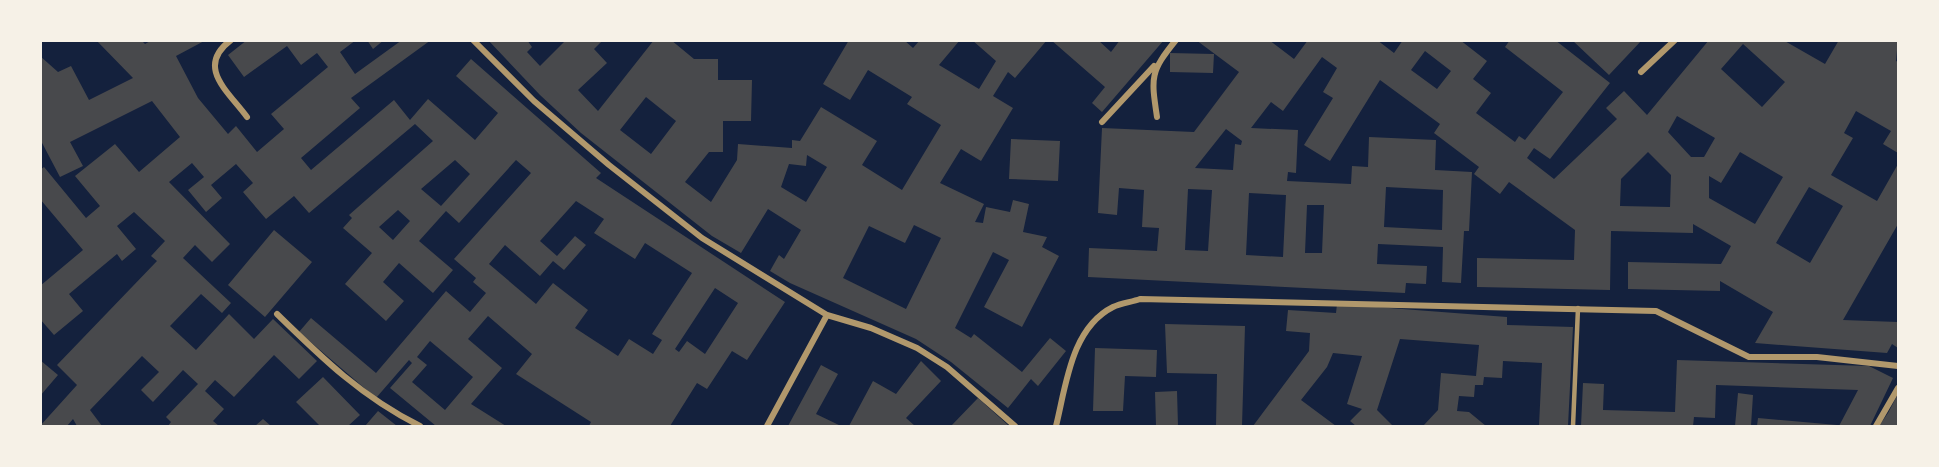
<svg xmlns="http://www.w3.org/2000/svg" width="1939" height="467" viewBox="0 0 1939 467" font-family="'Source Sans 3',sans-serif">
  <style>
    .building { fill: #48494c; fill-rule: evenodd }
    .lines { fill: none; stroke-linecap: round; stroke-linejoin: round }
    .service { stroke: #b1986c; stroke-width: 4.5 }
    .minor { stroke: #b1986c; stroke-width: 6 }
  </style>
  <rect width="100%" height="100%" fill="#14213d"/>
  <!-- building -->
  <path class="building" d="M96,40H141L145,44L152,40H206L176,56L198,98L228,134L236,126L257,152L284,129L271,114L328,67L317,53L301,65L287,46L244,77L228,55L247,40H356L340,52L355,74L402,40H431L351,98L360,108L301,158L311,170L394,100L410,120L428,99L475,140L498,113L456,76L471,59L601,173L596,178L785,302L747,360L732,351L707,389L697,383L670,426H589L591,422L516,374L532,354L488,316L468,339L502,368L471,404L506,426H436L390,388L412,363L409,360L376,398L299,332L311,318L376,373L446,291L470,312L486,293L473,282L476,278L454,259L531,173L516,160L459,223L446,211L419,241L453,270L433,293L399,263L383,282L404,301L386,321L345,284L372,253L343,228L352,218L349,215L433,141L415,124L309,213L294,196L266,219L243,192L253,183L236,164L211,185L222,198L206,212L188,190L204,177L192,163L169,182L230,244L212,262L195,245L183,258L231,303L222,313L201,294L170,326L196,350L229,314L254,339L273,319L317,361L299,379L274,355L234,397L215,380L205,391L224,409L213,421L219,426H168L171,422L166,417L198,384L183,370L153,402L141,390L159,372L142,356L90,410L102,426H77L73,419L67,426H40L77,385L57,365L157,261L151,256L165,241L134,212L117,226L136,249L122,261L117,254L69,294L83,311L54,335L40,319V286L83,250L40,199V170L44,167L86,218L100,206L75,176L115,144L139,172L180,137L152,101L70,142L83,166L60,177L40,139V56L58,72L71,66L89,100L133,78ZM455,160L470,174L441,206L421,189ZM576,201L604,219L594,233L635,259L645,243L692,273L652,334L662,340L653,354L629,339L618,356L575,328L588,310L553,283L536,304L489,264L505,245L540,276L553,261L564,270L586,245L575,236L557,256L540,241ZM398,210L410,221L393,240L379,227ZM715,288L738,303L705,354L687,341L679,352L675,349ZM430,341L473,377L445,410L412,382L427,365L417,357Z
    M367,40H384L373,49Z
    M488,40H527L532,47L527,52L540,66L566,40H603L594,49L607,63L578,90L598,111L654,40H671L694,59H718V80H752L751,121H723V152H709L685,182L711,202L737,160L738,144L792,148V140L800,141L821,107L877,141L862,165L902,190L941,125L907,104L912,97L868,70L850,100L823,84L849,40H904L913,48L920,40H960L939,65L979,89L996,61L972,40H1047L1015,78L1008,72L993,96L1013,108L981,161L961,149L940,183L984,204L975,222L983,223L986,207L1010,212L1013,200L1029,204L1023,232L1047,237L1042,247L1059,256L1022,327L984,307L1009,260L993,252L955,328L971,338L974,334L1022,372L1050,338L1066,351L1038,386L1031,379L1008,408L951,362L916,339L790,283L770,271L779,255L784,259L801,230L768,209L741,253L712,236L581,133L540,95ZM646,97L676,121L651,154L620,130ZM807,155L827,167L806,202L781,187L789,164L806,166ZM914,225L941,238L906,309L843,278L869,226L905,243Z
    M1051,40H1098L1111,52L1120,40H1164L1102,112L1092,103L1105,87Z
    M1196,40H1269L1294,59L1308,40H1377L1394,53L1403,40H1460L1487,61L1473,79L1491,93L1476,113L1515,142L1519,136L1525,140L1563,92L1505,47L1510,40H1555L1610,83L1550,159L1534,148L1527,158L1554,179L1617,119L1606,108L1624,91L1647,115L1709,40H1783L1825,64L1839,40H1898L1896,61L1898,62V153L1883,144L1891,131L1856,111L1844,133L1853,138L1831,175L1877,201L1898,164V224L1843,320L1898,322V348L1892,344L1887,353L1755,343L1773,312L1720,281V291L1628,289V262L1721,264L1731,246L1693,224V233L1611,231L1610,290L1477,287V258L1574,260L1575,230L1509,182L1500,194L1474,174L1479,167L1434,133L1440,124L1380,80L1330,161L1304,145L1333,98L1323,92L1337,68L1322,57L1283,111L1271,102L1251,128L1298,130L1296,173L1288,172L1287,181L1351,184L1352,166L1368,167L1369,137L1436,140L1435,170L1472,172L1469,231H1464L1461,283L1442,282L1443,247L1378,244L1377,264L1427,266L1426,284L1406,283L1405,293L1088,277L1089,248L1157,251L1159,228L1142,227L1144,190L1119,188L1117,215L1098,213L1102,128L1194,132L1239,72ZM1743,44L1785,82L1762,107L1721,69ZM1425,51L1451,71L1437,89L1411,70ZM1677,116L1715,138L1704,157H1691L1668,132ZM1226,129L1242,141L1241,145L1235,144L1233,170L1195,168ZM1648,152L1671,175L1670,207L1620,206L1621,179ZM1740,152L1783,177L1755,224L1709,198V176L1721,183ZM1386,187L1443,190L1442,230L1384,227ZM1809,187L1843,206L1810,263L1776,243ZM1188,189L1212,190L1208,251L1185,250ZM1249,193L1286,195L1283,257L1246,255ZM1307,205H1324L1322,253H1305Z
    M1572,40H1642L1609,75Z
    M1170,53L1214,54L1213,73L1170,72Z
    M1011,139L1060,141L1058,181L1009,179Z
    M274,230L312,262L265,317L228,285Z
    M1337,304L1507,317V325L1573,327L1568,426H1539L1542,363L1503,361L1502,378L1484,377L1483,385H1475L1474,397L1459,396L1457,411L1469,412L1486,426H1423L1438,410L1441,373L1476,376L1479,345L1400,339L1377,410L1393,426H1356L1350,421L1362,409L1347,404L1362,356L1333,353L1327,367L1301,400L1336,426H1253L1309,351L1310,333L1286,331L1288,310L1336,313Z
    M1165,324L1245,326L1242,426H1216L1217,374L1167,373Z
    M1095,348L1157,350L1156,377L1125,376L1123,411H1093Z
    M40,360L58,375L40,396Z
    M1677,360L1869,366L1893,378L1870,426H1839L1858,390L1716,385L1715,418L1694,417L1693,426H1581L1583,383L1604,384L1603,410L1675,412Z
    M921,361L941,381L906,418L915,426H849L873,381L896,394Z
    M821,365L838,374L816,414L841,426H788Z
    M323,377L360,415L348,426H320L296,402Z
    M1177,391L1178,426H1156L1155,392Z
    M1738,393L1753,395L1751,426H1735Z
    M1898,394V426H1879L1888,413Z
    M978,398L1009,426H951Z
    M378,411L397,426H365Z
    M1758,418L1837,425V426H1757Z
    M263,419L271,426H255Z"/>
  <g class="lines">
    <!-- service -->
    <path class="service" d="M1573,426L1578,308"/>
    <!-- minor -->
    <path class="minor" d="M231,40C195,67 228,91 247,117
      M473,40L534,101L609,165L702,238L827,315L871,328L917,348L947,367L1015,426
      M1641,72L1675,40
      M1157,117C1151,77 1150,72 1176,40
      M1102,122L1154,66
      M277,314C323,359 362,397 420,426
      M767,426L827,315
      M1056,426C1066,386 1071,328 1113,307C1121,303 1132,302 1140,299L1656,311L1749,357H1817L1898,366
      M1876,426L1898,388"/>
  </g>
  <!-- border -->
  <rect width="1939" height="467" fill="none" stroke="#f6f1e7" stroke-width="84"/>
</svg>
